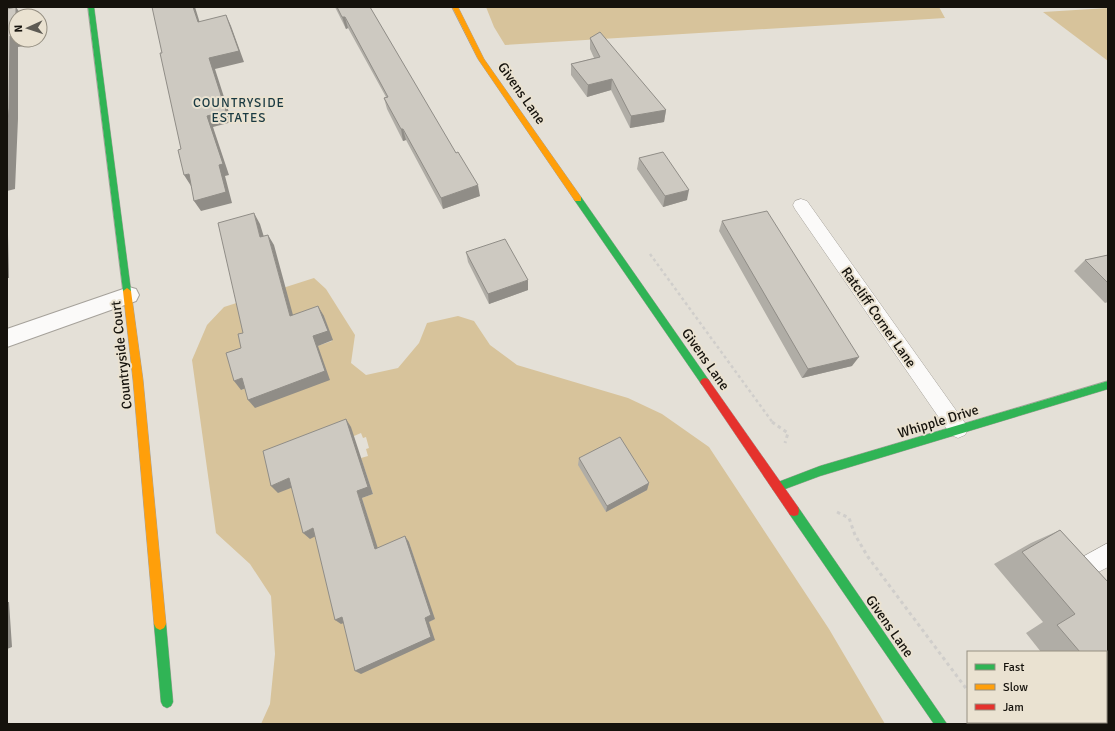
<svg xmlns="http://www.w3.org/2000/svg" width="1115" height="731" viewBox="0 0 1115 731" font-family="Signika,sans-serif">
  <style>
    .green { fill: #d7c39b; fill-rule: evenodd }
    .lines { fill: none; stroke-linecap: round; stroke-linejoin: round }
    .lane-casing { stroke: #a5a19a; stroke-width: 1 }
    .street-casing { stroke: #a5a19a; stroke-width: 2 }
    .fast-casing { stroke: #a5a19a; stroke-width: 1 }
    .slow-casing { stroke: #a5a19a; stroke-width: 1 }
    .jam-casing { stroke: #a5a19a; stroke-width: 1 }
    .path-far1 { stroke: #d0cecb; stroke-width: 2.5; stroke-dasharray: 3 3; stroke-linecap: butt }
    .path { stroke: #d0cecb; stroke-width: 3; stroke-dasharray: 3.5 3.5; stroke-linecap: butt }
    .lane { fill: #fbfaf9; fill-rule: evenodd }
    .street { fill: #fbfaf9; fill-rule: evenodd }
    .fast { fill: #30b455; fill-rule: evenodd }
    .slow { fill: #ff9f0a; fill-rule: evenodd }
    .jam { fill: #e5322d; fill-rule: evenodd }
    .wall { fill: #b0ada6 }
    .shaded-wall { fill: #908d87 }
    .building { fill: #cdc9c1; stroke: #908d87 }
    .labels { text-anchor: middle; stroke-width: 4; stroke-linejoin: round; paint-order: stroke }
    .far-neighbourhood-label { font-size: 13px; letter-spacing: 1px; fill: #1a3a42; stroke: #eae2d1 }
    .street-label { font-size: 14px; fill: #15120c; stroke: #eae2d1 }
  </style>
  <rect width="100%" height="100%" fill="#e4e0d7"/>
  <!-- green -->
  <path class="green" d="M486,7H939L945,18L505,45L494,27Z
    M1108,8V61L1043,12Z
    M314,278L326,289L355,335L351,363L366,375L398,368L419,343L427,323L458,316L474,321L490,345L517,365L628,398L662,414L709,447L829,629L885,724H261L270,704L275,654L271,596L250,564L216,533L192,360L207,325L224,307ZM324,316L332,341L306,350L249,387L241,390ZM361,433L363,438L366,437L369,448L366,449L368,456L361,458L373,494L362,498L368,518L336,528L296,486L354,436ZM409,542L434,619L429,622L358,617Z"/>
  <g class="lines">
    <defs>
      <path id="lane" d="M801,199L807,201L965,423L968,429L965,435L958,438L951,435L795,209L793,205L795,201Z
        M1108,543V567L1085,579L1077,576L1074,568L1077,560Z"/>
      <path id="street" d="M129,287L136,289L139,295L136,301L7,347V329Z"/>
      <path id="fast" d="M88,7H94L131,291L127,294L123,291Z
        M578,196L581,197L708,379L710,382L708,385L705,386L702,385L575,201L574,199Z
        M1108,381V389L820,476L777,492L773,490L772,487L773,484L820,466Z
        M794,506L798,507L947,724H934L790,515L789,511L790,507Z
        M160,618L164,620L166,624L173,702L171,706L167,708L163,706L161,702L154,624L156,620Z"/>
      <path id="slow" d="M452,7H458L484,59L581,197V201H575L478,59Z
        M127,288L131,291L143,380L166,624L164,628L160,630L156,628L154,624L133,380L123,291Z"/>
      <path id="jam" d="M705,378L708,379L798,507L799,511L798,515L794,516L790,515L702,385L700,382L702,379Z"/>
    </defs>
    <!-- lane casing -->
    <use href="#lane" class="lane-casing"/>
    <!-- street casing -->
    <use href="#street" class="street-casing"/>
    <!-- fast casing -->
    <use href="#fast" class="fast-casing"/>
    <!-- slow casing -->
    <use href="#slow" class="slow-casing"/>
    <!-- jam casing -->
    <use href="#jam" class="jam-casing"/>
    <!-- path-far1 -->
    <path class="path-far1" d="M650,254L773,423"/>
    <!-- path -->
    <path class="path" d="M772,422L788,433L785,443
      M837,512L849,518L855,535L868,557L968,691
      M991,722L992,724"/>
    <!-- lane -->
    <use href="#lane" class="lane"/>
    <!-- street -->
    <use href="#street" class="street"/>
    <!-- fast -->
    <use href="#fast" class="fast"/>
    <!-- slow -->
    <use href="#slow" class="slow"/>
    <!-- jam -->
    <use href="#jam" class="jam"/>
  </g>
  <!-- wall -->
  <path class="wall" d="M335,7H370L480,196L443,209L406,140L403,141L387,109L384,98L386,97L348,28L346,29Z
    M590,38L666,110L664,122L630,128L611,90L587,97L571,75V64L594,58L590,49Z
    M639,158L687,200L663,207L637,169Z
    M722,221L852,366L802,378L719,231Z
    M466,252L528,290L489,304L468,262Z
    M1108,255V302L1105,303L1074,271L1085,260Z
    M579,458L649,483L647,490L606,512L578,465Z
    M1060,530L1108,582V710L1106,711V652H1041L1026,633L1043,622L994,564L1031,543Z"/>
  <!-- shaded-wall -->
  <path class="shaded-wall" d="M16,7L22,16H16V40H24V46L18,47V119L15,189L7,191L9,278H7V140L10,36Z
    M193,7H195L203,33L198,22Z
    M226,15L231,26L244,62L215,69L232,122L213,127L229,175L225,176L232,203L201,211L194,201L207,116L209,58Z
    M342,17H345L348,28L346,29Z
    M612,79L611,90L587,97L588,85Z
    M666,110L664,122L630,128L631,116Z
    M401,129H403L406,140L403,141Z
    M189,174L196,185L191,186L184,175Z
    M478,185L480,196L443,209L441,198Z
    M689,190L687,200L663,207L665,196Z
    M254,213L260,224L267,247L260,237Z
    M268,235L274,245L296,326L290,316Z
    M528,280V290L489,304L488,294Z
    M318,306L324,316L333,340L318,346L330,380L255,408L248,400L313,336Z
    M859,357L852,366L802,378L808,369Z
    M242,378L249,387L241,390L234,381Z
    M346,419L351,427L373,494L362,498L380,555L375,549L357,491Z
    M289,478L296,486L278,493L271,486Z
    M649,483L647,490L606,512L607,506Z
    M313,528L320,534L310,539L303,533Z
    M405,536L409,542L435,619L429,622L435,640L361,674L355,671Z
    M7,602H9L12,647L7,649Z
    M342,617L349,621L341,624L335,620Z"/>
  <!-- building -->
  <path class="building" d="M16,7V35L10,36L9,108L7,140V9Z
    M152,7H193L198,22L226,15L239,51L209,58L226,111L207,116L223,164L219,165L226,192L194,201L189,174L184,175L178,150L181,149L160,53H162Z
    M337,7H370L456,153L458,152L478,185L441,198L403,129H401L384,98L388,97L345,17H342Z
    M600,32L666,110L631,116L612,79L588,85L571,64L600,57L590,38Z
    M663,152L689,190L665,196L639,158Z
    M767,211L859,357L808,369L722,221Z
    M254,213L260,237L268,235L290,316L318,306L328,331L313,336L325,371L248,400L242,378L234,381L226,353L241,348L238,334L243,333L218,223Z
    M505,239L528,280L488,294L466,252Z
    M1108,255V283L1085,260Z
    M346,419L368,487L357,491L375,549L405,536L431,615L425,618L431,637L355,671L342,617L335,620L313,528L303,533L289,478L271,486L263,451Z
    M620,437L649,483L607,506L579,458Z
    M1060,530L1108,582V686L1106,683V652H1080L1057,625L1075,614L1022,552Z"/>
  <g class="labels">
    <!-- far-neighbourhood labels -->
    <g class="far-neighbourhood-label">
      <text x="239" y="107">COUNTRYSIDE<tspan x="239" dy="15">ESTATES</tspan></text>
    </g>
    <!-- street labels -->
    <g class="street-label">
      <text transform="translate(522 93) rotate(55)" y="5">Givens Lane</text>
      <text transform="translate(879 317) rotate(55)" y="5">Ratcliff Corner Lane</text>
      <text transform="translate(121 355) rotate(-96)" y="5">Countryside Court</text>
      <text transform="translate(706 359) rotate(55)" y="5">Givens Lane</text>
      <text transform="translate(938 421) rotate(-17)" y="5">Whipple Drive</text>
      <text transform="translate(890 626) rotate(55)" y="5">Givens Lane</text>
    </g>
  </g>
  <!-- border -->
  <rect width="1115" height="731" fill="none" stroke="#15120c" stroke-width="16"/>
  <!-- legend -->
  <rect x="967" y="651" width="140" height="72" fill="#eae2d1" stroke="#958f82"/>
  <rect x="975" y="664" width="20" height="6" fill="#30b455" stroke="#958f82"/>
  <text x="1003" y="671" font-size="12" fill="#15120c">Fast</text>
  <rect x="975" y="684" width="20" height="6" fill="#ff9f0a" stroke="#958f82"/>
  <text x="1003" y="691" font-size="12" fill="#15120c">Slow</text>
  <rect x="975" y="704" width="20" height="6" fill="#e5322d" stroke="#958f82"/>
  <text x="1003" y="711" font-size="12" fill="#15120c">Jam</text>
  <!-- north arrow -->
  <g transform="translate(28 28) rotate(267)"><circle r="19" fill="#eae2d1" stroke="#958f82"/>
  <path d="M0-3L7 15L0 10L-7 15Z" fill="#5d5a53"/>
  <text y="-6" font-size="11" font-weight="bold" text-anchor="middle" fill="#15120c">N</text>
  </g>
</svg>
